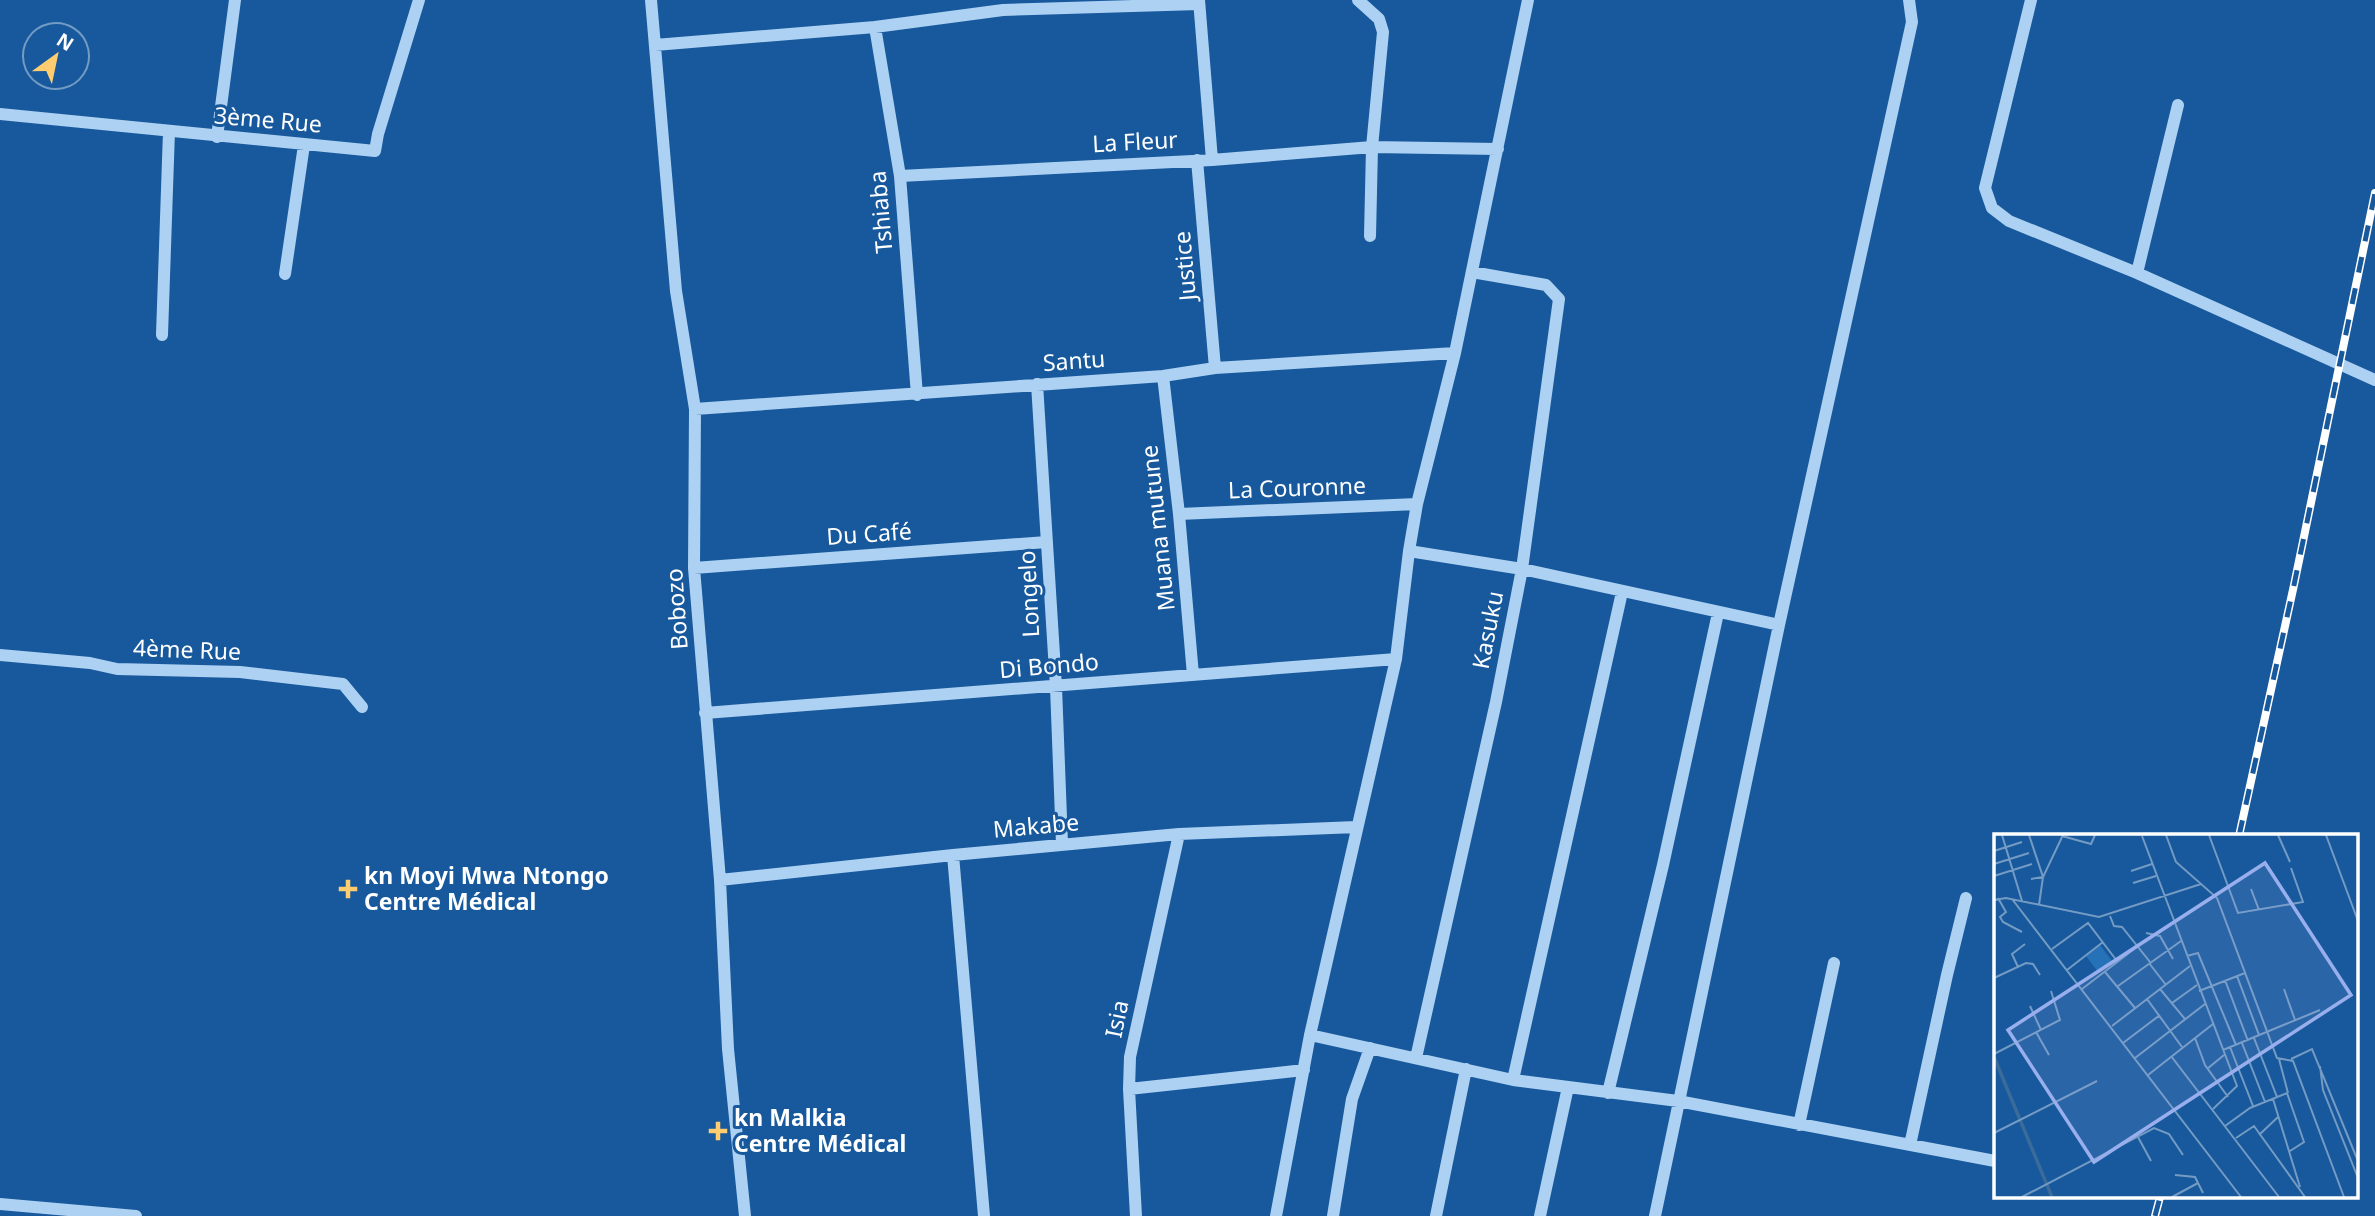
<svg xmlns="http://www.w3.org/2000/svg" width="2375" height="1216" viewBox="0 0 2375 1216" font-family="'Noto Sans',sans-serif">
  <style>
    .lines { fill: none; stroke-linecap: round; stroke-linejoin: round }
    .minor { stroke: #add1f2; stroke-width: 12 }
    .rail-casing { stroke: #fff; stroke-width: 8 }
    .rail { stroke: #17599c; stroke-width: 5; stroke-dasharray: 16; stroke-linecap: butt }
    .poi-dot { fill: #ffcc6f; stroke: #17599c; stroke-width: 2.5 }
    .labels { text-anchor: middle; stroke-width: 6; stroke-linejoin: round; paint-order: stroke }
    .street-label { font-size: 23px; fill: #fff; stroke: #17599c }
    .poi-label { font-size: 23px; font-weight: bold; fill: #fff; stroke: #17599c; text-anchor: start }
    .inset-river { fill: none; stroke: #3b6b9a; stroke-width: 3.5 }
    .inset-road { fill: none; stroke: #749bc4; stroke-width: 2 }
    .view { fill: #99afed; fill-opacity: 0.15; stroke: #99afed; stroke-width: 3.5 }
    .inset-edge { fill: none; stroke: #fff; stroke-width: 3.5 }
  </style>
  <rect width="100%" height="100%" fill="#17599c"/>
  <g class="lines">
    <!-- minor -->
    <path class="minor" d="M651,0L676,291L695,409L694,568L720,880L728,1049L745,1216
      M1199,0L1212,160
      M1358,0L1379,19L1383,32L1372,147L1370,236
      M2031,0L1985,188L1992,208L2009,221L2137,273L2375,380
      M875,27L900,176L917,395
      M655,45L875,27L1003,10L1199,4
      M0,114L375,151L378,134L419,0
      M217,137L235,0
      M1197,160L1215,368
      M900,176L1212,160L1372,147L1498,149
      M2137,273L2178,105
      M285,274L304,145
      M162,335L169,131
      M1163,376L1179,514L1193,675
      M1037,384L1056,687L1062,844
      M695,409L1163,376L1215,368L1455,353
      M1179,514L1417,504
      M1409,551L1522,569L1779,625
      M694,568L1047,542
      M0,655L90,663L117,669L240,672L343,684L362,707
      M705,713L1396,659
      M953,855L984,1216
      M720,880L953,855L1179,834L1356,827
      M1310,1035L1513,1080L1678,1101L1995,1161
      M1416,1058L1496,702L1522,569L1559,299L1546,285L1472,272
      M1513,1080L1622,592
      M1129,1089L1304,1070
      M1608,1093L1663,865L1718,613
      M1799,1125L1834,963
      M1910,1145L1947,975L1966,898
      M0,1204L136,1216
      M1136,1216L1129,1089L1130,1057L1179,834
      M1276,1216L1310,1035L1396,659L1409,551L1417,504L1455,353L1528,0
      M1333,1216L1352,1099L1370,1048
      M1436,1216L1466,1069
      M1540,1216L1568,1087
      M1655,1216L1779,625L1912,22L1909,0"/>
    <defs>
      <path id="rail" d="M2239,836L2294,585L2375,193
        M2155,1216L2160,1197"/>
    </defs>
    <!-- rail casing -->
    <use href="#rail" class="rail-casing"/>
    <!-- rail -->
    <use href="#rail" class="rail"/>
  </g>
  <!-- markers -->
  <g class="poi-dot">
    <path d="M344.5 878.5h7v7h7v7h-7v7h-7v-7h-7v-7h7z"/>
    <path d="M714.5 1120.5h7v7h7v7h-7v7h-7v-7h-7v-7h7z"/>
  </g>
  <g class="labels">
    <!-- street labels -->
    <g class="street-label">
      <text transform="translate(268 120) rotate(5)" y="8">3ème Rue</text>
      <text transform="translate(1135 142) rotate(-3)" y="8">La Fleur</text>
      <text transform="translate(881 212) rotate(-95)" y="8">Tshiaba</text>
      <text transform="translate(1185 266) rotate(-95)" y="8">Justice</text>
      <text transform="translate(1074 361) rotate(-4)" y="8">Santu</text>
      <text transform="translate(1297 488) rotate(-2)" y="8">La Couronne</text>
      <text transform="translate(1158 528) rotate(-96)" y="8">Muana mutune</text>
      <text transform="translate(869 534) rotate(-4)" y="8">Du Café</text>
      <text transform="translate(1029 594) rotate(-93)" y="8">Longelo</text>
      <text transform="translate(677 609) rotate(-94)" y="8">Bobozo</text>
      <text transform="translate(1488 630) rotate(-79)" y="8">Kasuku</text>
      <text transform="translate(187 650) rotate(2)" y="8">4ème Rue</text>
      <text transform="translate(1049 666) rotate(-5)" y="8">Di Bondo</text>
      <text transform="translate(1036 826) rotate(-5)" y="8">Makabe</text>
      <text transform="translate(1117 1019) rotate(-78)" y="8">Isia</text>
    </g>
    <!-- poi labels -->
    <g class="poi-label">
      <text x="364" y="884">kn Moyi Mwa Ntongo<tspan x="364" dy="26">Centre Médical</tspan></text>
      <text x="734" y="1126">kn Malkia<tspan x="734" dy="26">Centre Médical</tspan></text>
    </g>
  </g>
  <!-- overview -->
  <g transform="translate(1994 834)">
    <rect width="364" height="364" fill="#17599c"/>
    <path d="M106,111L118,127L104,138L92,122Z" fill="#2672b9"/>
    <path class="inset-river" d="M0,223L58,363"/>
    <path class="inset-road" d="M8,1L28,67M35,1L49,43L37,45M172,1L182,28L223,64L283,224L299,227L350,363M215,1L244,79L309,68L297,34M284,1L296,28M332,1L364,87M68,2L97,10L101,1M148,2L243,252L219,275M0,17L28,8M0,30L35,19M137,37L158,30M0,42L38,30M139,49L162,42M257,55L265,76M4,64L12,78L6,83L9,88L28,98M18,65L247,363M0,66L12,64L105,83L207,50M45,71L49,43L69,1M116,82L120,92L128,93L156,128M152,99L166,102L179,125M58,115L94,89L123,127M193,122L204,119L242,211M155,129L172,151M24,133L18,120L31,110M73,136L109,108M111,138L141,174M243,142L265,201M0,144L32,129L39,130L46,141M231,146L254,207M124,152L187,107M88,155L144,112M166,155L191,185M290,155L301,186M205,157L251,139M153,165L188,213M178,169L203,151M36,172L47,196M118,192L196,132M42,198L55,221M201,204L211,231L234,263M260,204L283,263M129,209L166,181M248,209L271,268M236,213L259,272M229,216L326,176M0,220L66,186L57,157M177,222L285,363M141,224L211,170M285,225L294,259M297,225L318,215L364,327M326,232L329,256L364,344M213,235L230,221M154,241L219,190M279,265L306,353M231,292L256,274L293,259L310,308L296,317M0,299L103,247M265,301L284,283M144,303L157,327M242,304L260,292L311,363M181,341L201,343L209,359M28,363L160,294L175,300L189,321M178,363L204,349"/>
    <path class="view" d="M271,29L357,161L100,328L14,196Z"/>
    <rect width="364" height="364" class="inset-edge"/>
  </g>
  <!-- north arrow -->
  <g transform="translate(56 56) rotate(33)"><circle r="33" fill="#17599c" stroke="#749bc4" stroke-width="2"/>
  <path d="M0-5L12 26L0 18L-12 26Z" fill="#ffcc6f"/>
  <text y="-10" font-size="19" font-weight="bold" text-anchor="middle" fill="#ffffff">N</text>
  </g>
</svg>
